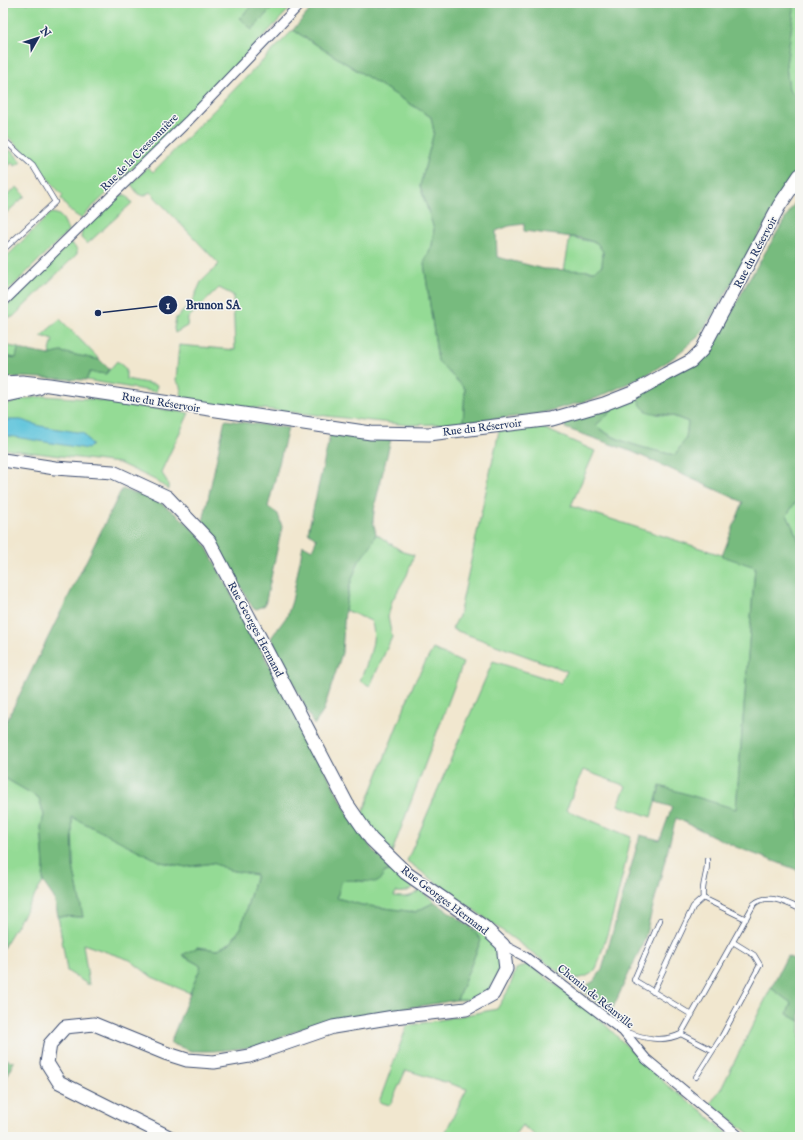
<svg xmlns="http://www.w3.org/2000/svg" width="803" height="1140" viewBox="0 0 803 1140" font-family="'IM FELL English',serif">
  <style>
    .green { fill: #94db95; stroke: #58857a }
    .forest { fill: #77bb7e; stroke: #49756e; fill-rule: evenodd }
    .water { fill: #5ec4db; stroke: #3c7a9c }
    .lines { fill: none; stroke-linecap: round; stroke-linejoin: round }
    .lane-casing { stroke: #3b4b6f; stroke-width: 6 }
    .street-casing { stroke: #3b4b6f; stroke-width: 11 }
    .secondary-casing { stroke: #3b4b6f; stroke-width: 15 }
    .lane { stroke: #fff; stroke-width: 4.5 }
    .street { stroke: #fff; stroke-width: 9 }
    .secondary { stroke: #fff; stroke-width: 13 }
    .labels { text-anchor: middle; stroke-width: 3; stroke-linejoin: round; paint-order: stroke }
    .street-label { font-size: 11px; fill: #1b2f5e; stroke: #f6f6f2 }
    .leader { fill: none; stroke: #1b2f5e; stroke-width: 1.5 }
    .callout-dot { fill: #1b2f5e; stroke: #f6f6f2; stroke-width: 1.5 }
    .mark-label { font-size: 12px; text-anchor: middle; font-weight: bold; fill: #fff }
    .callout-label { font-size: 12px; text-anchor: middle; font-weight: bold; fill: #1b2f5e; stroke: #f6f6f2; stroke-width: 3; stroke-linejoin: round; paint-order: stroke }
  </style>
  <rect width="100%" height="100%" fill="#f6f6f2"/>
  <filter id="ink" filterUnits="userSpaceOnUse"><feTurbulence type="fractalNoise" baseFrequency=".025" numOctaves="2"/><feDisplacementMap in="SourceGraphic" scale="8" xChannelSelector="R" yChannelSelector="G"/><feConvolveMatrix kernelMatrix="1 2 1 2 8 2 1 2 1" color-interpolation-filters="sRGB"/></filter>
  <filter id="wash" filterUnits="userSpaceOnUse"><feTurbulence type="fractalNoise" baseFrequency=".012" numOctaves="4" result="noise"/><feDisplacementMap in="SourceGraphic" scale="16" xChannelSelector="R" yChannelSelector="G"/><feGaussianBlur stdDeviation="0.9" result="paint"/><feColorMatrix in="noise" values="0 0 0 0 0 0 0 0 0 0 0 0 0 0 0 0 0 1.4 0 .05"/><feComposite in="paint" operator="in"/></filter>
  <g filter="url(#wash)">
    <rect width="100%" height="100%" fill="#f1e7cf"/>
    <!-- green -->
    <path class="green" d="M3,3H254L240,18L252,30L276,3H295L197,107L81,218C71,213 66,207 61,198L63,196L32,160L3,132Z
      M795,3H800V101L789,90L786,65Z
      M293,30L431,117L434,132L420,186L434,229L432,246L424,263L438,361L465,389L463,423L408,425L237,406V410L192,403L182,398L180,386L176,380L179,345L235,350L233,295L219,288L188,318L187,326L175,333L174,328L176,318L191,304L201,282L219,264L150,192L144,196L138,194L131,184L148,167L153,172Z
      M3,148L13,152L21,162L15,166L12,163L3,170Z
      M17,187L25,196L3,216V199Z
      M120,195H126L132,203L87,244L81,238L82,230Z
      M51,213C62,213 65,222 68,231L3,296V260Z
      M570,237L598,243L603,252L602,266L594,271H564Z
      M69,244L73,245L77,249V254L13,317H6L7,306Z
      M60,319L100,360L61,352L49,355L53,339L41,336Z
      M3,345L19,348L16,358L3,356Z
      M117,361L126,369V379L157,385L156,392L86,380L90,372L106,374Z
      M44,396L90,399L189,413L161,472L167,481L169,490L155,480L119,463L3,449V406L24,399Z
      M637,396L656,414L672,416L688,422L686,438L675,455C654,451 611,441 596,425L611,412V407Z
      M541,427L595,451L571,506L755,566L736,810L660,786L651,817L618,805L626,786L583,770L566,810L631,837C623,874 615,911 603,947C601,953 599,964 595,970C588,978 576,980 567,978L407,861L493,661L561,683L567,671L452,629L459,616L499,431Z
      M800,495V543L787,515Z
      M376,534L403,552L414,555L407,575L392,601L388,617L392,637L370,686L360,681C366,665 379,638 371,621L345,610C348,594 351,576 359,561C364,551 371,546 376,534Z
      M433,649L463,663L392,852L364,821L362,815L414,683Z
      M3,777L39,798L44,815L41,827L44,865L43,882L3,948Z
      M72,816L161,862L186,867L213,863L229,870L256,874L241,928L230,943L216,950L198,947L183,956L201,966L190,993L152,977L130,960L83,944L89,985L67,971L58,916L83,917L73,866Z
      M393,869L414,885C410,892 403,893 396,892L394,896C404,898 413,897 420,890L435,902L415,912L362,905L337,898L340,881L350,879L365,882Z
      M471,927C478,931 487,935 492,941C506,957 499,985 481,995C474,1000 465,1000 457,1000L481,940Z
      M528,964L591,1011L668,1086L701,1110L731,1137H537L522,1125L513,1137H443L467,1089L406,1070L390,1105L379,1102L407,1026L497,1009L509,989L516,969Z
      M771,988L791,1003L787,1014L800,1021V1137H753L723,1113L710,1104L722,1087Z"/>
    <!-- forest -->
    <path class="forest" d="M254,3H276L252,30L240,18Z
      M316,3H795L786,65L789,90L800,101V169L779,200L724,297L699,336L673,358L648,374L597,398L538,414L463,423L465,389L438,361L424,263L432,246L434,229L420,186L434,132L431,117L293,30ZM524,224V231L581,238L597,243L603,252L602,266L594,271L544,269L497,257L496,231L509,226Z
      M800,194V495L787,515L800,543V873L795,869L736,847L676,818L644,941L610,1014L581,989L594,981L602,970L640,835L660,840L672,807L656,802L660,786L736,809L755,567L722,556L743,502L633,452L565,428V421L611,407V412L596,425C610,441 654,451 675,455L686,438L688,422C683,420 678,417 673,416C654,411 644,418 637,396L700,348L723,329L747,283Z
      M18,349L49,355L61,352L100,360L109,369L106,374L90,372L86,380L19,377L3,379V356L16,358Z
      M225,420L288,428L268,507L278,514L282,527L265,605L257,609L253,608L203,522Z
      M330,435L391,439L375,504L373,520L376,534L370,547L359,561L349,587L345,610L342,653L323,712L314,725L271,638L287,616L292,601L303,545L312,550L317,539L308,532Z
      M122,489L158,501L180,517L201,537L349,815L374,852L393,869L385,872L378,882C365,882 353,879 341,881L337,898L362,905L415,912L435,902L471,927L481,940L457,1000L316,1023L256,1047L214,1051H191L170,1043L201,966L182,955L198,947L216,950L230,943L241,928L256,875L229,870L213,863L186,867L161,862L72,817L73,866L83,917L58,916L54,898L43,882L44,865L41,827L44,815L39,798L3,777V728Z
      M787,956L800,962V1021L787,1014L791,1003L771,988Z
      M3,1058L14,1062L3,1085Z"/>
    <!-- water -->
    <path class="water" d="M8,420H21L40,426L83,433L92,445L88,449L3,435V422Z"/>
  </g>
  <g filter="url(#ink)">
    <g class="lines">
      <defs>
        <path id="lane" d="M3,139L33,166L55,202L3,250
          M703,898L746,919
          M660,920L634,980L692,1015
          M653,992L693,907L703,898C701,885 708,874 707,860
          M626,1032C644,1038 663,1043 681,1034L712,1050
          M681,1034L754,904C767,893 786,902 800,909
          M696,1077L722,1036L760,965L754,955L733,942"/>
        <path id="street" d="M3,302L188,121L301,3
          M503,945L524,956L623,1031L646,1059L740,1137"/>
        <path id="secondary" d="M3,383L22,382L49,385L371,433L429,434L552,419L604,404L632,393L666,374L691,361L702,350L779,206L800,175
          M3,396L39,388
          M3,460L55,468L113,472L167,497L209,541L347,804L371,839L406,873L484,927L503,945L506,969L493,994L466,1009L394,1017L333,1027L249,1056L214,1062L187,1060L165,1053L94,1024L65,1027L50,1044L47,1063L59,1082L169,1137"/>
      </defs>
      <!-- lane casing -->
      <use href="#lane" class="lane-casing"/>
      <!-- street casing -->
      <use href="#street" class="street-casing"/>
      <!-- secondary casing -->
      <use href="#secondary" class="secondary-casing"/>
      <!-- lane -->
      <use href="#lane" class="lane"/>
      <!-- street -->
      <use href="#street" class="street"/>
      <!-- secondary -->
      <use href="#secondary" class="secondary"/>
    </g>
  </g>
  <g class="labels">
    <!-- street labels -->
    <g class="street-label">
      <text transform="translate(139 152) rotate(-45)" y="4">Rue de la Cressonnière</text>
      <text transform="translate(755 252) rotate(-62)" y="4">Rue du Réservoir</text>
      <text transform="translate(161 402) rotate(9)" y="4">Rue du Réservoir</text>
      <text transform="translate(482 427) rotate(-7)" y="4">Rue du Réservoir</text>
      <text transform="translate(256 629) rotate(62)" y="4">Rue Georges Hermand</text>
      <text transform="translate(445 900) rotate(37)" y="4">Rue Georges Hermand</text>
      <text transform="translate(596 996) rotate(39)" y="4">Chemin de Réanville</text>
    </g>
  </g>
  <!-- callouts -->
  <path class="leader" d="M98 313L168 305"/>
  <g class="callout-dot">
    <circle cx="98" cy="313" r="4"/>
    <circle cx="168" cy="305" r="10"/>
  </g>
  <g class="mark-label">
    <text x="168" y="309">1</text>
  </g>
  <g class="callout-label">
    <text x="213" y="309">Brunon SA</text>
  </g>
  <!-- margin -->
  <rect width="803" height="1140" fill="none" stroke="#f6f6f2" stroke-width="16"/>
  <!-- north arrow -->
  <g transform="translate(38 38) rotate(51)" stroke="#f6f6f2" stroke-width="3" paint-order="stroke">
  <path d="M0-3L7 15L0 10L-7 15Z" fill="#1b2f5e"/>
  <text y="-6" font-size="11" font-weight="bold" text-anchor="middle" fill="#1b2f5e">N</text>
  </g>
</svg>
